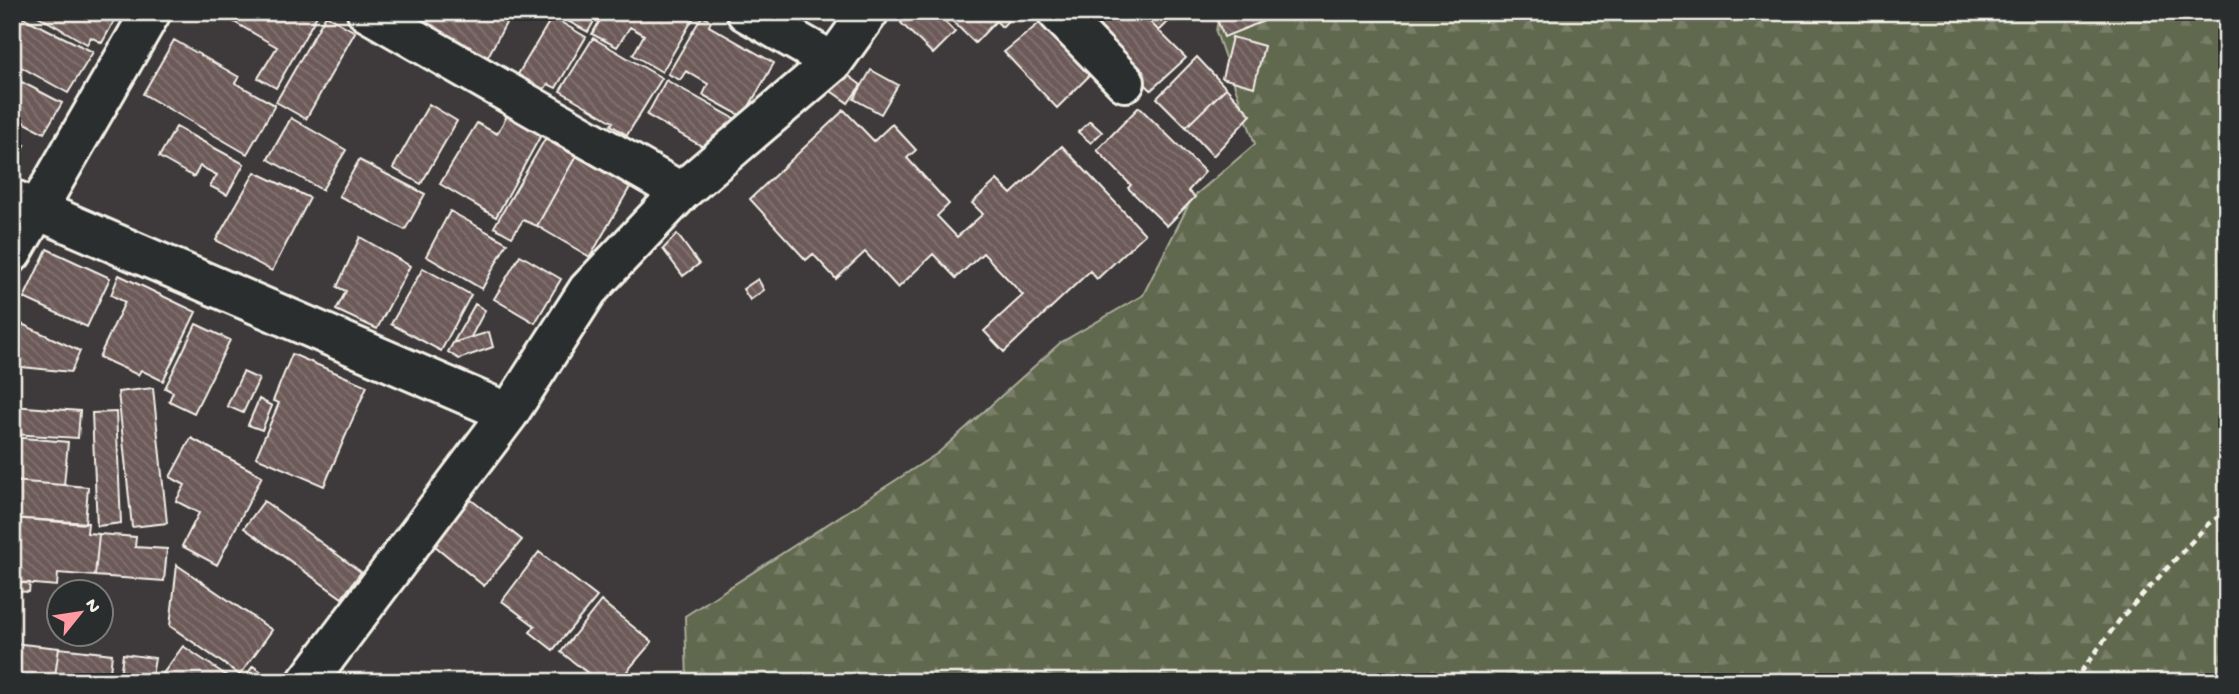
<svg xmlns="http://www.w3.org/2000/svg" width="2239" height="694" viewBox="0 0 2239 694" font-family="'Gochi Hand',sans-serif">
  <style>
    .forest { fill: url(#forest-firs); stroke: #aaac9b; stroke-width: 2 }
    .building { fill: url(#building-back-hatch); stroke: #f4f1e8; stroke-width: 2 }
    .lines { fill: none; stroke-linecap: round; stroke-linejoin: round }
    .street-casing { stroke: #f4f1e8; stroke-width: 44 }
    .path { stroke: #f4f1e8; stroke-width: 4.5; stroke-dasharray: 7 5; stroke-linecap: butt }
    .street { stroke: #2a2d2e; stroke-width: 38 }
  </style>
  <defs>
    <pattern id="forest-firs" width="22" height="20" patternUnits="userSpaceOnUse" patternTransform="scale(1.75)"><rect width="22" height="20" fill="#61684e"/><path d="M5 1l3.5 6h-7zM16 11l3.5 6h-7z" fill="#787e68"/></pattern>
    <pattern id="building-back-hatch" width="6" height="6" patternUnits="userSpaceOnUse" patternTransform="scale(1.75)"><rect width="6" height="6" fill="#6c5a59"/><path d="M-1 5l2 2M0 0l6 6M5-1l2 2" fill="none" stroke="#827271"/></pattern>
  </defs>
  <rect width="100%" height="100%" fill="#3e3a3b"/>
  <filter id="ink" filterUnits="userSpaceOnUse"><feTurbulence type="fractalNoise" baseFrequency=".0143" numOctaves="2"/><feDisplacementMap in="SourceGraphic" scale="14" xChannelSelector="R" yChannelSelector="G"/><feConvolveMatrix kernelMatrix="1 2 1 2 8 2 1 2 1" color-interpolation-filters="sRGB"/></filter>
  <g filter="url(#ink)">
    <!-- forest -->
    <path class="forest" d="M1219,12H2227V682H687L685,616L938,453L1060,343L1143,295L1192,198L1255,144L1216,32Z"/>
    <!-- building -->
    <path class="building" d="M12,12L93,52L68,93L12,62Z
      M31,12H119L102,43L91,37L87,44Z
      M226,12H319L276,88L258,78L277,47L224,16Z
      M416,12H512L486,60L411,21Z
      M551,12H599L588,32Z
      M605,12H697L662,72L633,55L644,35L630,27L617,47L592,34Z
      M911,12H935L955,32L933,54L901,23Z
      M943,12H1016L1002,27L996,21L975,43Z
      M1074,12H1140L1186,58L1151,90Z
      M1140,12H1178L1159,31Z
      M1214,12H1261L1264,21L1224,37Z
      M326,15L355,32L306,119L276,102Z
      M702,16L711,21L709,26L774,63L743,117L703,95L708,84L686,71L680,80L668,74Z
      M1048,16L1098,67L1057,108L1004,52Z
      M552,17L586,37L556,88L548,84L542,92L517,76Z
      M1232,37L1264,46L1254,87L1222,78Z
      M593,38L662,78L627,135L611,125L613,122L560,91Z
      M174,40L239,77L235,83L275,105L247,154L143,94Z
      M1197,57L1226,88L1186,127L1157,98Z
      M871,70L898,85L881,114L854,99Z
      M845,73L861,85L848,103L831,91Z
      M12,77L62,103L44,133L12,116Z
      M666,80L737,120L707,149L647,115Z
      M1226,88L1251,115L1213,156L1186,127Z
      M429,104L457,121L421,184L393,168Z
      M1139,107L1205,172L1188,191L1195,197L1167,226L1128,188L1131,185L1097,150Z
      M844,110L874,141L892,124L916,150L907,158L949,204L937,216L957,237L983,214L972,203L997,180L1011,194L1062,146L1145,234L1097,279L1090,271L1004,352L984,331L1023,295L983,253L956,278L933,254L898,288L865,252L836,279L813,254L806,260L750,199Z
      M508,114L541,135L496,217L440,184L477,123L497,134Z
      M291,118L346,150L322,190L268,159Z
      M1090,121L1102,132L1091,143L1078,132Z
      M176,127L244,164L227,195L210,186L217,175L200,166L194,177L159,157Z
      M12,139L25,145L12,172Z
      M545,139L576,156L537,226L523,220L512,237L494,227Z
      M576,156L630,187L590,257L537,226Z
      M359,160L425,194L405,230L339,196Z
      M255,172L310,198L272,271L216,240Z
      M450,211L507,243L482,289L426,256Z
      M677,234L699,264L683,276L663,249Z
      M360,237L410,266L377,329L336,310L346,291L337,287Z
      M47,249L110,278L87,327L24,298Z
      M520,255L561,279L535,323L494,299Z
      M423,268L471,295L441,351L391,324Z
      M119,275L196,312L163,381L141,370L138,375L99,357L125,302L111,295Z
      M758,279L764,290L750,300L743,289Z
      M475,304L485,310L471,337L453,343Z
      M13,320L80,351L71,372L12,366Z
      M196,324L230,340L194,413L169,401L173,392L165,388Z
      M489,332L493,347L459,359L448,352L453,343Z
      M292,354L367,386L324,486L256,457L279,403L273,401Z
      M243,372L259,379L243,413L227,406Z
      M153,388L167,523L132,527L118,392Z
      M259,399L272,406L262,430L248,425Z
      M12,406L80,411L78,438L12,434Z
      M116,412L121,523L97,526L92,413Z
      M12,437L68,442L64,485L12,481Z
      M191,438L262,476L217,565L182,546L199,513L176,501L185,485L170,477Z
      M12,481L88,487L85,524L12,518Z
      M470,499L522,540L484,586L434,545Z
      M264,501L361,572L342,598L244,528Z
      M12,518L88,523L87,533L99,534L95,576L58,573L57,586L12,582Z
      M99,534L136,537L135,547L167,549L164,581L95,576Z
      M539,552L597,597L553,650L530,632L535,626L502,601Z
      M177,565L272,630L240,675L170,626Z
      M12,582L30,583L29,592L12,591Z
      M601,601L652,642L618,682H599L561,652Z
      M12,643L59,648L55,676L38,675V682H12Z
      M183,646L236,682H161L162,675Z
      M59,648L112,654L109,682H38V675L55,676Z
      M123,654L155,658L151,682H119Z
      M253,666L276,682H252L245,677Z"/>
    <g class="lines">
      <defs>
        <path id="street" d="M367,12L681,192
          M746,12L833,62
          M1057,12L1125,82
          M12,199L509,413
          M12,253L151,12
          M307,682L509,413L588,290L681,192L833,62L869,12"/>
      </defs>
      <!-- street casing -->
      <use href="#street" class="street-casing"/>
      <!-- path -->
      <path class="path" d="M2073,682L2122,617L2208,524L2227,511"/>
      <!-- street -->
      <use href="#street" class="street"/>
    </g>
  </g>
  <!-- margin -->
  <rect width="2239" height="694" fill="none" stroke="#2a2d2e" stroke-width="42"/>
  <rect x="21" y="21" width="2197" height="652" fill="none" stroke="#f4f1e8" stroke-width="2.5" filter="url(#ink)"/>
  <!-- north arrow -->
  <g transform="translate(80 613) rotate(60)"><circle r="33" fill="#2a2d2e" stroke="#7b7b78" stroke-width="2"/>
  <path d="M0-5L12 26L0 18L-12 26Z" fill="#ff9aa2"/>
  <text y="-10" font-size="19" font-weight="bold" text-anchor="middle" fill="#f4f1e8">N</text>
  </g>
</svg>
